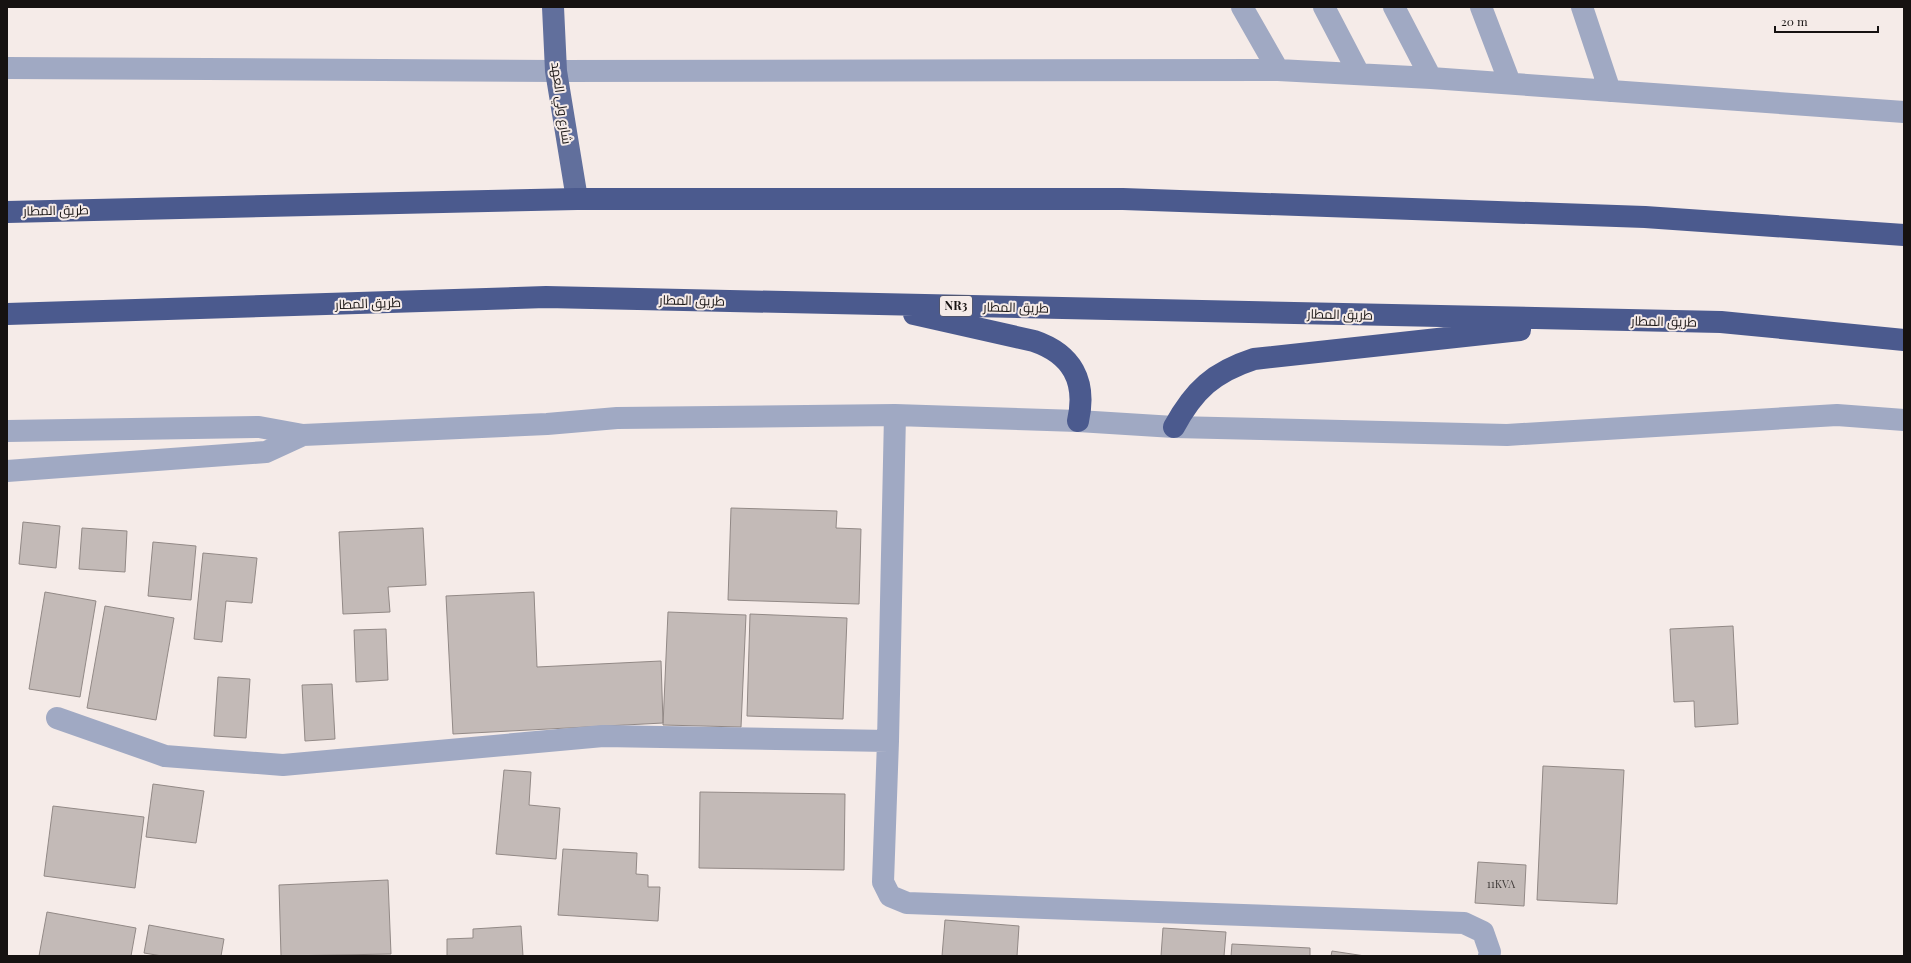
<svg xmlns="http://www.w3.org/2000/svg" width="1911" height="963" viewBox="0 0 1911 963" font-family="'Playfair Display',Cairo,serif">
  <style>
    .building { fill: #c3bab7; stroke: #928986 }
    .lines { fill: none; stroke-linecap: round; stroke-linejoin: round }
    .minor { stroke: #a0a9c3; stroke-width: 22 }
    .major { stroke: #616f9c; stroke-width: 22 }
    .highway { stroke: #4b5a8e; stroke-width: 22 }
    .labels { text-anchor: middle; stroke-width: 4; stroke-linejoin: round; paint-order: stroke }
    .number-label { font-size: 11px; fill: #413c3a }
    .shield { fill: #f5ebe8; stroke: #595352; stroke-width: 1 }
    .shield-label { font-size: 12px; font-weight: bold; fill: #161211 }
    .street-label { font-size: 13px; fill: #161211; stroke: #f5ebe8 }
  </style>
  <rect width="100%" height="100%" fill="#f5ebe8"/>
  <!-- building -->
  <path class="building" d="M731,508L837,511L836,528L861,529L859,604L728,600Z
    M23,522L60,526L56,568L19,564Z
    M82,528L127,531L125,572L79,569Z
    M423,528L426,585L388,587L390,612L343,614L339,532Z
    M153,542L196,546L191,600L148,596Z
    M203,553L257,558L252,603L226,601L222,642L194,639Z
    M45,592L96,601L80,697L29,689Z
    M534,592L537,667L661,661L663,723L453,734L446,596Z
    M105,606L174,618L156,720L87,708Z
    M668,612L746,615L741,727L663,725Z
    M750,614L847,618L843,719L747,716Z
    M1733,626L1738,724L1695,727L1694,701L1674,702L1670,629Z
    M386,629L388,680L356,682L354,630Z
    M218,677L250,679L246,738L214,736Z
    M332,684L335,739L305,741L302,685Z
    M1543,766L1624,770L1617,904L1537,900Z
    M504,770L531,772L529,805L560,808L556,859L496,854Z
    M153,784L204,791L196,843L146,837Z
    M700,792L845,794L844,870L699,868Z
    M53,806L144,817L135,888L44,876Z
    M563,849L637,853L636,874L648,875V887H660L658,921L558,915Z
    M1478,862L1526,865L1524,906L1475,903Z
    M388,880L391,954L281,956L279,885Z
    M47,912L136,928L131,956H39Z
    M945,920L1019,926L1017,956H942Z
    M149,925L224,939L221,956H162L144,953Z
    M521,926L523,956H447V939L473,938V929Z
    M1163,928L1226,932L1224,956H1161Z
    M1232,944L1310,948V956H1231Z
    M1332,951L1365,956H1331Z"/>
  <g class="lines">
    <!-- minor -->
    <path class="minor" d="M1242,7L1278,70
      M1324,7L1359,74
      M1394,7L1431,78
      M1481,7L1510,83
      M1582,7L1610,91
      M7,68L556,71L1278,70L1431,78L1904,112
      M895,415L888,741L883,882L890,896L907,903L1464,923L1483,932L1490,952L1489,956
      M7,431L259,427L303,435L547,424L617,418L895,415L1078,421L1174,427L1507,435L1837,415L1904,420
      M7,471L266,452L303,435
      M57,718L165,756L283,765L603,736L888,741"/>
    <!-- major -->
    <path class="major" d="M553,7L556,71L577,199"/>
    <!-- highway -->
    <path class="highway" d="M7,212L577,199H1123L1645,217L1904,235
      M7,314L546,297L1721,322L1904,340
      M914,314L1034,341C1072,354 1087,381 1078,421
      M1174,427C1194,390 1214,372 1254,359L1520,330"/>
  </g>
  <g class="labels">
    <!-- number labels -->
    <g class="number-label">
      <text x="1501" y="888">11KVA</text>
    </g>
    <!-- shield labels -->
    <rect class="shield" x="940" y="296" width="32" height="20" rx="3"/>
    <g class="shield-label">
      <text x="956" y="310">NR3</text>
    </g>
    <!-- street labels -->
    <g class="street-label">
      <text transform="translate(562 103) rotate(82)" y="5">شارع ولي العهد</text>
      <text transform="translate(56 210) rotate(-1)" y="5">طريق المطار</text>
      <text transform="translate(692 300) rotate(1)" y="5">طريق المطار</text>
      <text transform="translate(368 303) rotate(-2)" y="5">طريق المطار</text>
      <text transform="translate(1016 307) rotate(1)" y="5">طريق المطار</text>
      <text transform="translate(1340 314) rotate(1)" y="5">طريق المطار</text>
      <text transform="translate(1664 321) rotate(1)" y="5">طريق المطار</text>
    </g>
  </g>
  <!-- border -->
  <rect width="1911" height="963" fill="none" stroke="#161211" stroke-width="16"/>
  <!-- scale -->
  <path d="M1775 26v6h103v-6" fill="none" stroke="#161211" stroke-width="2"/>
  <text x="1781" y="26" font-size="12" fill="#161211" stroke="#f5ebe8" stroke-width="3" paint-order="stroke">20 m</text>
</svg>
